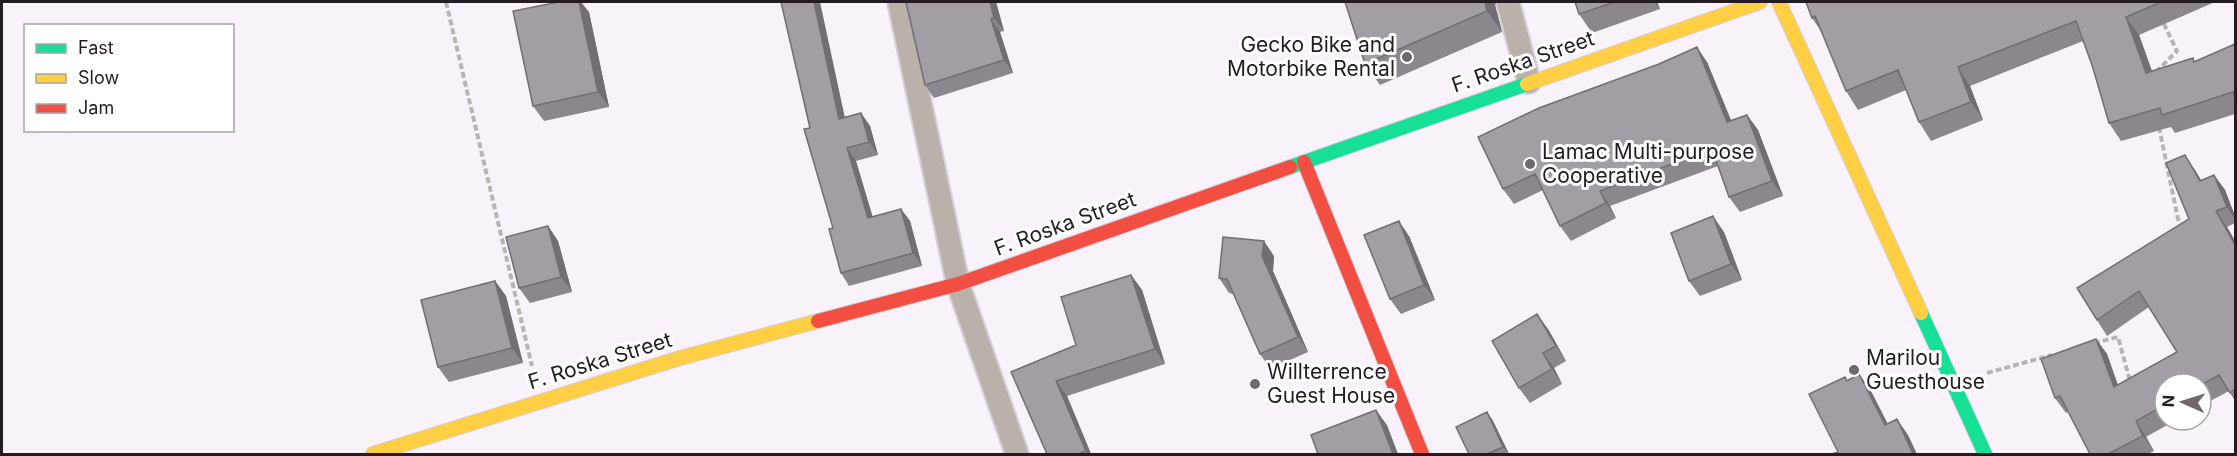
<svg xmlns="http://www.w3.org/2000/svg" width="2237" height="456" viewBox="0 0 2237 456" font-family="Inter,sans-serif">
  <style>
    .lines { fill: none; stroke-linecap: round; stroke-linejoin: round }
    .lane-casing { stroke: #d7d0d7; stroke-width: 26 }
    .fast-casing { stroke: #d7d0d7; stroke-width: 16 }
    .slow-casing { stroke: #d7d0d7; stroke-width: 16 }
    .jam-casing { stroke: #d7d0d7; stroke-width: 16 }
    .path { stroke: #bab3b3; stroke-width: 4; stroke-dasharray: 6 3; stroke-linecap: butt }
    .lane { stroke: #b9b1aa; stroke-width: 22 }
    .fast { stroke: #16e098; stroke-width: 14 }
    .slow { stroke: #ffcf43; stroke-width: 14 }
    .jam { stroke: #f24e42; stroke-width: 14 }
    .wall { fill: #8c878e }
    .shaded-wall { fill: #726e74 }
    .building { fill: #a39da5; stroke: #726e74; stroke-width: 1.5 }
    .poi-dot { fill: #6f6670; stroke: #fff; stroke-width: 2 }
    .labels { text-anchor: middle; stroke-width: 6; stroke-linejoin: round; paint-order: stroke }
    .poi-label { font-size: 21px; fill: #241b25; stroke: #fff; text-anchor: start }
    .street-label { font-size: 21px; fill: #241b25; stroke: #fff }
  </style>
  <rect width="100%" height="100%" fill="#faf2fa"/>
  <g class="lines">
    <defs>
      <path id="lane" d="M899,2L958,284L1017,454
        M1508,2L1529,82"/>
      <path id="fast" d="M1290,167L1527,84
        M1921,313L1985,454"/>
      <path id="slow" d="M1779,2L1921,313
        M1527,84L1760,2
        M373,454L680,358L818,321"/>
      <path id="jam" d="M1304,162L1422,454
        M818,321L958,284L1290,167"/>
    </defs>
    <!-- lane casing -->
    <use href="#lane" class="lane-casing"/>
    <!-- fast casing -->
    <use href="#fast" class="fast-casing"/>
    <!-- slow casing -->
    <use href="#slow" class="slow-casing"/>
    <!-- jam casing -->
    <use href="#jam" class="jam-casing"/>
    <!-- path -->
    <path class="path" d="M446,2L532,366
      M2156,72L2177,51L2162,20
      M2159,127L2178,219L2182,227
      M2094,343L2118,337L2130,381
      M1987,373L2052,355"/>
    <!-- lane -->
    <use href="#lane" class="lane"/>
    <!-- fast -->
    <use href="#fast" class="fast"/>
    <!-- slow -->
    <use href="#slow" class="slow"/>
    <!-- jam -->
    <use href="#jam" class="jam"/>
  </g>
  <!-- wall -->
  <path class="wall" d="M996,2L1004,31L1000,32L1013,73L934,98L925,85Z
    M1345,2H1496L1495,5L1502,32L1380,85L1365,64Z
    M1575,2H1657L1660,9L1592,33L1579,14Z
    M1806,2H2215L2139,35L2152,71L2195,61L2235,44V114L2175,133L2171,127L2121,141L2109,123L2092,65L2083,41L1970,86L1983,120L1931,141L1919,122L1906,90L1858,110L1846,91L1821,31L1812,18Z
    M589,12L609,107L544,121L533,106Z
    M1707,62L1731,121L1747,115L1758,130L1783,196L1740,212L1729,197L1718,166L1610,206L1616,218L1571,241L1560,226L1543,190L1514,204L1503,189Z
    M861,113L870,126L878,155L856,161L872,217L901,209L910,221L922,266L849,286L841,273L833,228L845,118Z
    M2195,170L2201,180L2214,175L2225,190L2235,216V223L2227,227L2235,241V401L2229,391L2201,406V384H2165V420H2176L2146,437L2154,451L2148,454H2090L2068,412L2066,413L2055,398L2096,339L2107,354L2118,385L2177,352L2149,307L2107,336L2097,320L2189,219Z
    M548,226L558,241L572,292L530,303L519,288Z
    M1724,232L1742,280L1700,296L1689,281Z
    M1409,236L1435,300L1401,314L1390,299Z
    M1274,256L1273,271L1308,352L1270,369L1260,354L1233,294L1229,293L1219,278Z
    M1131,275L1142,290L1165,364L1067,396L1091,454H1047L1011,372L1076,345Z
    M495,281L506,296L523,363L449,382L438,367Z
    M1548,329L1566,361L1554,368L1562,384L1530,403L1519,388Z
    M1487,412L1493,421L1509,454H1469Z"/>
  <!-- shaded-wall -->
  <path class="shaded-wall" d="M579,2H581L589,12L609,107L598,92Z
    M814,2H820L848,132L839,119Z
    M990,2H996L1004,31L994,18Z
    M1485,2H1496L1495,5L1502,32L1487,11Z
    M1654,2H1657L1660,9Z
    M2126,17L2139,35L2159,91L2146,73Z
    M991,19L1000,32L1013,73L1004,60Z
    M1697,47L1707,62L1738,137L1727,122Z
    M1958,67L1970,86L1983,120L1971,102Z
    M861,113L870,126L878,155L869,142Z
    M1747,115L1758,130L1783,196L1772,181Z
    M847,148L856,161L877,231L868,218Z
    M2185,155L2195,170L2210,196L2200,181Z
    M2214,175L2225,190L2235,216V219L2227,207Z
    M1600,191L1610,206L1616,218L1606,203Z
    M901,209L910,221L922,266L913,253Z
    M2216,211L2227,227L2235,241V245Z
    M1713,216L1724,232L1742,280L1731,264Z
    M1399,221L1409,236L1435,300L1424,285Z
    M548,226L558,241L572,292L561,277Z
    M1264,241L1274,256L1273,271L1308,352L1298,337L1262,256Z
    M1131,275L1142,290L1165,364L1155,349Z
    M495,281L506,296L523,363L512,348Z
    M1537,314L1548,329L1566,361L1556,346Z
    M2096,339L2107,354L2124,403L2114,387Z
    M1543,353L1554,368L1562,384L1552,369Z
    M1859,374L1870,389L1896,440L1885,425Z
    M1056,381L1067,396L1091,454H1088L1086,451Z
    M1376,410L1387,425L1398,454H1393Z
    M1487,412L1493,421L1509,454L1503,447Z
    M1897,419L1908,435L1917,454H1913Z
    M2136,421L2146,437L2154,451L2143,436Z"/>
  <!-- building -->
  <path class="building" d="M559,2H579L598,92L533,106L513,11Z
    M781,2H814L839,119L861,113L869,142L847,148L868,218L901,209L913,253L841,273L829,229L833,228L804,129L810,128Z
    M906,2H990L994,18L991,19L1004,60L925,85Z
    M1345,2H1485L1487,11L1365,64Z
    M1575,2H1615L1579,14Z
    M1806,2H2161L2126,17L2146,73L2193,58L2194,62L2235,44V98L2233,92L2162,115L2160,108L2109,123L2092,65L2076,21L1958,67L1971,102L1919,122L1898,70L1846,91L1815,16L1812,18Z
    M1697,47L1727,122L1747,115L1772,181L1729,197L1712,149L1600,191L1606,203L1560,226L1535,174L1503,189L1478,137L1539,108L1659,64Z
    M2185,155L2200,181L2214,175L2227,207L2216,211L2235,245V389L2230,393L2219,375L2201,385L2165,384V405L2136,421L2143,436L2108,454H2090L2060,396L2055,398L2041,359L2096,339L2114,387L2177,352L2139,291L2097,320L2077,288L2189,219L2166,163Z
    M1713,216L1731,264L1689,281L1671,233Z
    M1399,221L1424,285L1390,299L1364,235Z
    M548,226L561,277L519,288L506,237Z
    M1223,237L1264,241L1262,256L1298,337L1260,354L1227,279L1219,278Z
    M1131,275L1155,349L1056,381L1086,451L1078,454H1047L1011,372L1076,345L1061,297Z
    M495,281L512,348L438,367L421,300Z
    M1537,314L1556,346L1543,353L1552,369L1519,388L1492,341Z
    M1859,374L1885,425L1897,419L1913,454H1832L1838,452L1809,394L1845,377L1847,381Z
    M1376,410L1393,454H1318L1311,435Z
    M1487,412L1503,447L1487,454H1469L1456,427Z"/>
  <!-- markers -->
  <g class="poi-dot">
    <circle cx="1407" cy="57" r="6"/>
    <circle cx="1530" cy="164" r="6"/>
    <circle cx="1854" cy="370" r="6"/>
    <circle cx="1255" cy="384" r="6"/>
  </g>
  <g class="labels">
    <!-- poi labels -->
    <g class="poi-label">
      <text x="1395" y="52" text-anchor="end">Gecko Bike and<tspan x="1395" dy="24">Motorbike Rental</tspan></text>
      <text x="1542" y="159">Lamac Multi-purpose<tspan x="1542" dy="24">Cooperative</tspan></text>
      <text x="1866" y="365">Marilou<tspan x="1866" dy="24">Guesthouse</tspan></text>
      <text x="1267" y="379">Willterrence<tspan x="1267" dy="24">Guest House</tspan></text>
    </g>
    <!-- street labels -->
    <g class="street-label">
      <text transform="translate(1523 62) rotate(-19)" y="7">F. Roska Street</text>
      <text transform="translate(1065 224) rotate(-20)" y="7">F. Roska Street</text>
      <text transform="translate(600 361) rotate(-17)" y="7">F. Roska Street</text>
    </g>
  </g>
  <!-- border -->
  <rect width="2237" height="456" fill="none" stroke="#241b25" stroke-width="6"/>
  <!-- legend -->
  <rect x="24" y="24" width="210" height="108" fill="#ffffff" stroke="#a7a4a8" stroke-width="1.5"/>
  <rect x="36" y="44" width="30" height="9" fill="#16e098" stroke="#a7a4a8" stroke-width="1.5"/>
  <text x="78" y="54" font-size="18" fill="#241b25">Fast</text>
  <rect x="36" y="74" width="30" height="9" fill="#ffcf43" stroke="#a7a4a8" stroke-width="1.5"/>
  <text x="78" y="84" font-size="18" fill="#241b25">Slow</text>
  <rect x="36" y="104" width="30" height="9" fill="#f24e42" stroke="#a7a4a8" stroke-width="1.5"/>
  <text x="78" y="114" font-size="18" fill="#241b25">Jam</text>
  <!-- north arrow -->
  <g transform="translate(2183 402) rotate(273)"><circle r="28" fill="#ffffff" stroke="#a7a4a8" stroke-width="1.5"/>
  <path d="M0-4.5L10 22L0 15L-10 22Z" fill="#6f6670"/>
  <text y="-9" font-size="16" font-weight="bold" text-anchor="middle" fill="#241b25">N</text>
  </g>
</svg>
